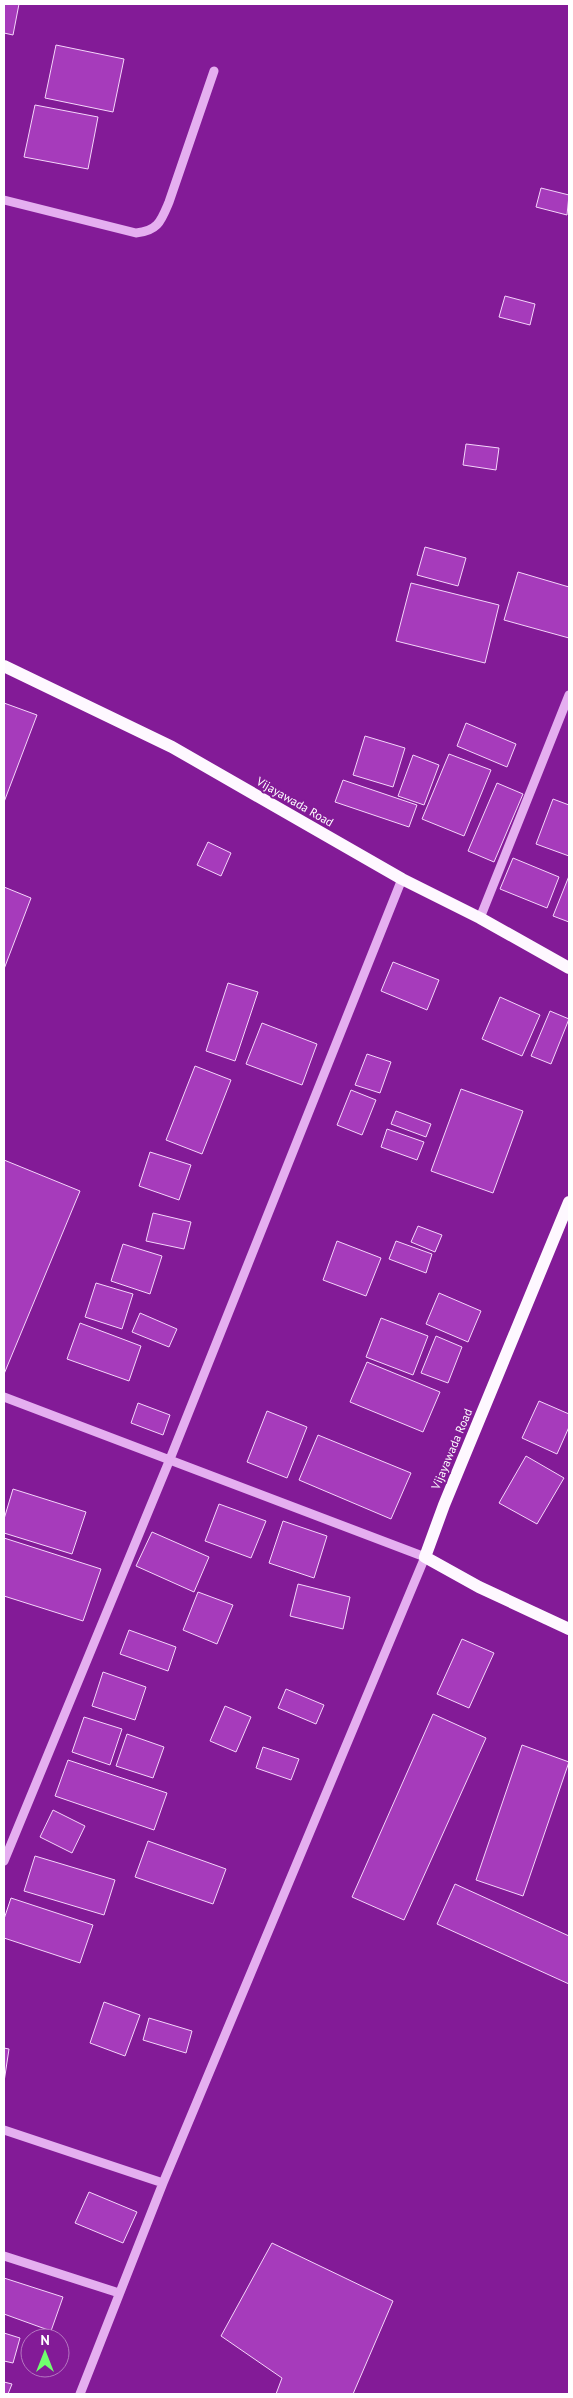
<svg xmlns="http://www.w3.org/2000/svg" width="573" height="2398" viewBox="0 0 573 2398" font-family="'PT Sans',sans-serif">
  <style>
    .building { fill: #a63bbb; stroke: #f5d6fb }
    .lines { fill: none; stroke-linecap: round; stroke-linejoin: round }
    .minor { stroke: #e5aff0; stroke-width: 9 }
    .major { stroke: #fef8ff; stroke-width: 12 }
    .labels { text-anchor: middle; stroke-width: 4; stroke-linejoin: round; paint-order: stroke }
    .street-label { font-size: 12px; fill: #fff; stroke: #831b97 }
  </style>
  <rect width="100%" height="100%" fill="#831b97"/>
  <!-- building -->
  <path class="building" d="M4,4H19L13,35L4,33Z
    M56,45L124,59L113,112L45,98Z
    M35,105L98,117L88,169L24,157Z
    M541,188L569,195L567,215L536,207Z
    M505,296L535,304L530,325L499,317Z
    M466,444L499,448L496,470L463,465Z
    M425,547L466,558L458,586L417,575Z
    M518,572L569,587V638L504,620Z
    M411,583L499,605L485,663L396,641Z
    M4,703L37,715L4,802Z
    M466,723L516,744L507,767L457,746Z
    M365,736L405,748L393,787L353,775Z
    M449,754L491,770L464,836L422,819Z
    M413,755L439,765L424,805L398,796Z
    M343,780L417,805L409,827L335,802Z
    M497,783L523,794L494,862L468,851Z
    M553,799L569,805V856L536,844Z
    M208,842L231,853L221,876L197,865Z
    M513,858L559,877L547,908L500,889Z
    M569,876V922L553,916Z
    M4,887L31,898L4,969Z
    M393,962L439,980L427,1010L381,991Z
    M228,983L258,992L235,1061L206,1051Z
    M500,997L540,1015L522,1056L482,1039Z
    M550,1011L569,1019L551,1064L531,1056Z
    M262,1023L317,1044L302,1085L246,1064Z
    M367,1054L391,1062L380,1093L355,1085Z
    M195,1066L231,1080L202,1154L166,1140Z
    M461,1089L523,1111L493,1193L431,1171Z
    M351,1090L376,1100L362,1135L337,1125Z
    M396,1111L431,1124L426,1137L391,1124Z
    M387,1129L424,1142L417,1160L381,1147Z
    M150,1152L191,1165L179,1200L139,1186Z
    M4,1160L80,1191L4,1374Z
    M153,1213L191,1222L184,1249L146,1241Z
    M418,1226L442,1235L435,1252L411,1242Z
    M337,1241L381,1258L366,1296L323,1280Z
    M396,1241L432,1254L426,1273L389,1259Z
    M123,1244L162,1256L150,1294L111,1281Z
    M96,1283L133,1294L122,1329L85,1317Z
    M439,1293L481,1311L468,1342L426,1324Z
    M140,1313L177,1329L169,1347L132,1332Z
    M381,1318L428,1336L413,1375L366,1357Z
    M80,1323L141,1346L129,1381L67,1359Z
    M436,1336L462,1347L448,1383L421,1373Z
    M367,1362L440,1392L423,1432L350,1402Z
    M539,1401L569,1414V1427L557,1454L522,1438Z
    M138,1403L170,1415L163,1435L131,1423Z
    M267,1411L307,1427L287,1478L247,1462Z
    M318,1435L411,1473L391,1519L299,1480Z
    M526,1456L564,1478L537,1524L499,1503Z
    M13,1489L86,1512L72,1554L4,1533V1519Z
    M219,1504L266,1521L251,1558L205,1541Z
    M283,1521L327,1536L314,1578L269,1563Z
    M152,1532L209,1557L194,1592L136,1566Z
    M4,1538L101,1569L83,1621L4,1596Z
    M298,1584L350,1597L343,1629L290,1616Z
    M198,1592L233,1605L217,1644L183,1630Z
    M129,1630L176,1647L168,1671L120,1654Z
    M462,1639L494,1653L469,1708L437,1694Z
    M103,1672L146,1687L135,1720L92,1706Z
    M286,1689L324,1705L316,1724L278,1708Z
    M225,1706L251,1717L236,1752L210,1741Z
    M433,1714L486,1738L404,1920L352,1897Z
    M84,1717L122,1729L110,1765L72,1752Z
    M127,1734L164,1747L153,1778L116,1766Z
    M522,1745L569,1762L523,1896L476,1880Z
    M263,1747L299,1759L291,1780L256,1768Z
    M68,1760L167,1793L154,1830L55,1796Z
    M53,1810L85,1826L72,1853L40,1837Z
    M148,1841L226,1869L213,1904L135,1877Z
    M35,1856L115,1880L104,1915L24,1891Z
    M455,1884L569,1936V1984L437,1924Z
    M11,1898L93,1925L80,1963L4,1938V1919Z
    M104,2002L140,2015L125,2056L90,2043Z
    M149,2018L192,2031L186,2053L143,2040Z
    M4,2048L9,2049L4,2082Z
    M89,2192L137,2212L123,2243L75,2223Z
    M272,2243L393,2301L353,2394H276L282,2378L221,2336Z
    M4,2278L63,2297L51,2331L4,2314Z
    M4,2333L20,2338L13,2363L4,2361Z
    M4,2382L12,2384L8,2394H4Z"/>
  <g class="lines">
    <!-- minor -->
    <path class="minor" d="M4,200L136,233C158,231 161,221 169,202L214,71
      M480,918L569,695
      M4,1397L425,1557L163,2183L80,2394
      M4,1861L170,1459L402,879
      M4,2130L163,2183
      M4,2256L119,2293"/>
    <!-- major -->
    <path class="major" d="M4,666L172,747L402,879L480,918L569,968
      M569,1202L444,1505L425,1557L479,1587L569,1629"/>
  </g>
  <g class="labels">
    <!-- street labels -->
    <g class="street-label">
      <text transform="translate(295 802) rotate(30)" y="4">Vijayawada Road</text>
      <text transform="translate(452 1449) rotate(-67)" y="4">Vijayawada Road</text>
    </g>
  </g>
  <!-- border -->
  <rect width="573" height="2398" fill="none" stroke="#ffffff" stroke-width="10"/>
  <!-- north arrow -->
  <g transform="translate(45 2353)"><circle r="24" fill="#831b97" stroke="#b576c1"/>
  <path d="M0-4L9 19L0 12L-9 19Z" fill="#70ff6e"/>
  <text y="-8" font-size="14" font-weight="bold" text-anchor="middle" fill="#ffffff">N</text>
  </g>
</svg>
